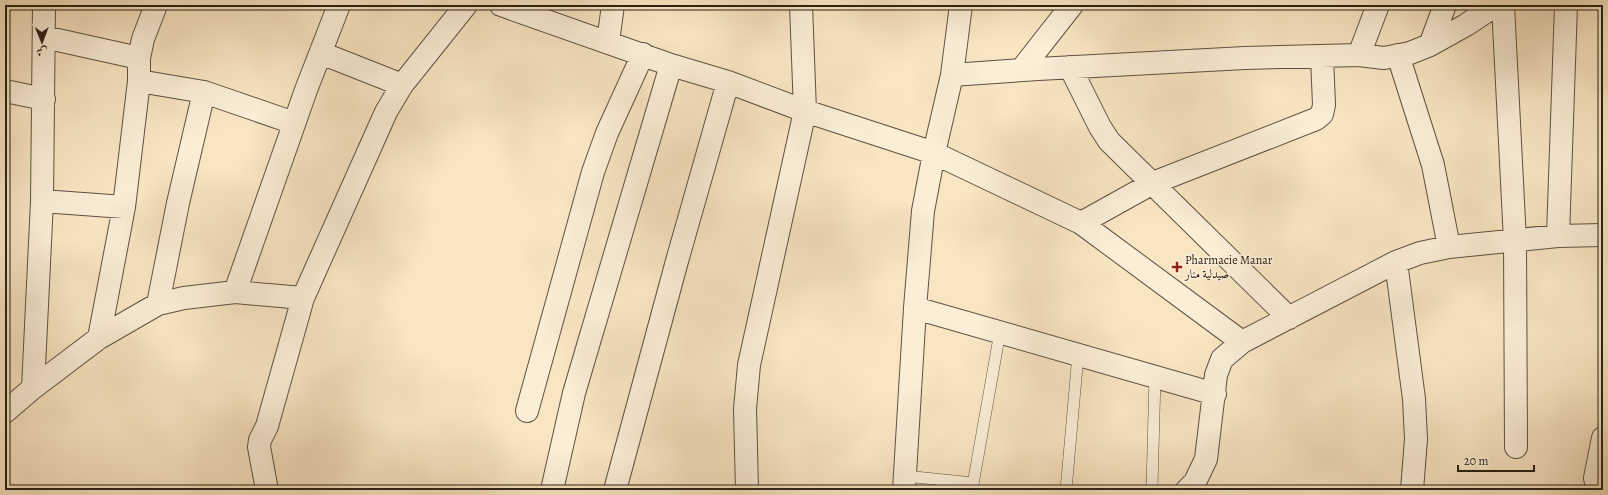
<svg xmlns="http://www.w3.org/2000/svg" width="1608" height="495" viewBox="0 0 1608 495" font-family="Alegreya,Amiri,serif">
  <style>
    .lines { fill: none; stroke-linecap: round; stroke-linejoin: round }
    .service-casing { stroke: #5d5141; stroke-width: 12 }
    .minor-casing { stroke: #5d5141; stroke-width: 24 }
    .service { stroke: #faeed7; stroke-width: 11 }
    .minor { stroke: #faeed7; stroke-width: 22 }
    .poi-dot { fill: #8f2418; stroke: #faeed7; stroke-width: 1.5 }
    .labels { text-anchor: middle; stroke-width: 3.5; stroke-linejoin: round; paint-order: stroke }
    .poi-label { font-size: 12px; fill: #292016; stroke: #faeed7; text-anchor: start }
  </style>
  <rect width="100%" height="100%" fill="#f8e5c2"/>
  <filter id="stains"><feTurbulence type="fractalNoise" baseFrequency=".005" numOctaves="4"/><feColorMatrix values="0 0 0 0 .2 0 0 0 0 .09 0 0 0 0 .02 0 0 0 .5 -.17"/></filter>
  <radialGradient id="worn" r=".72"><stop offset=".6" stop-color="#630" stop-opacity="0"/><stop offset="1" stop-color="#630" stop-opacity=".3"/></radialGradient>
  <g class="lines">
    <defs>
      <path id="service" d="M905,476L973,483
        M972,490L1000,332
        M1066,490L1078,355
        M1154,490L1152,487L1155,377"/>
      <path id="minor" d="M501,5L671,65L728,82L805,111L934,153L952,75L1038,69L1245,58L1359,55L1384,58L1410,53L1430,45L1466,25L1496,5
        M1503,5L1515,241L1516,447
        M44,37L139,58
        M608,42L613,5
        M1430,45L1445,5
        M321,53L402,85
        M1359,55L1378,5
        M1398,55L1433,165L1449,247
        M1070,67L1100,127L1109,141L1289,318
        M1021,70L1072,5
        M952,75L961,5
        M139,81L204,92L294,123
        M5,91L44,99
        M42,201L124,207
        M1081,223L1153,183L1316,119L1322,114L1324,105L1322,57
        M1558,236L1566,5
        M1396,262L1414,399L1416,439L1412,490
        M235,292L306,90L339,5
        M158,304L178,203L204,92
        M915,308L923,211L934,153L1081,223L1242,342
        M99,338L124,207L139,81V58L143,39L156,5
        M33,388L42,201L44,5
        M527,411L593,172L607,133L643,54
        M5,412L33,388L99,338L158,304L184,298L235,292L303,298
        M1603,438L1595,478L1596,482L1603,486
        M267,490L259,447L260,440L267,426L303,298L386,112L402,85L466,5
        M552,490L574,393L671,65
        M615,490L677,261L728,82
        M747,490L745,409L749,365L805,111L801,5
        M904,490L915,308L1215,394
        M1187,490L1195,482L1206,459L1216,375L1222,359L1242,342L1396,262L1420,253L1449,247L1558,236L1603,235"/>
    </defs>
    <!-- service casing -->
    <use href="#service" class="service-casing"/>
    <!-- minor casing -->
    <use href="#minor" class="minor-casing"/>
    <!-- service -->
    <use href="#service" class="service"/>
    <!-- minor -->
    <use href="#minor" class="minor"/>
  </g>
  <!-- markers -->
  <path class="poi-dot" d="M1175 261h4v4h4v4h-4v4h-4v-4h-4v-4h4z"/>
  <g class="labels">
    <!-- poi labels -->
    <g class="poi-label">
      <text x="1185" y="264">Pharmacie Manar<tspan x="1185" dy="14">صيدلية منار</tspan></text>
    </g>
  </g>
  <!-- margin -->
  <rect width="1608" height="495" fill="none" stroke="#f8e5c2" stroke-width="20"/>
  <rect x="6" y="6" width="1596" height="483" fill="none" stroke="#292016" stroke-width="2"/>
  <rect x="10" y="10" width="1588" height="475" fill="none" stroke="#292016"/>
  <!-- north arrow -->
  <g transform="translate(42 42) rotate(179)" stroke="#faeed7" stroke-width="3" paint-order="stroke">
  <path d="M0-3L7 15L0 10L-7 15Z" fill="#292016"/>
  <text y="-6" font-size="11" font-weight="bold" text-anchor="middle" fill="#292016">ش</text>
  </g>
  <!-- scale -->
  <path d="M1458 465v6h76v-6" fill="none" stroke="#292016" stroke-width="2"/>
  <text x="1464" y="465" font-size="12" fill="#292016" stroke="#faeed7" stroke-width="3" paint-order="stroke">20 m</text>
  <rect width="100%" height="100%" filter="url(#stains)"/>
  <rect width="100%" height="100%" fill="url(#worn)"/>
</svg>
